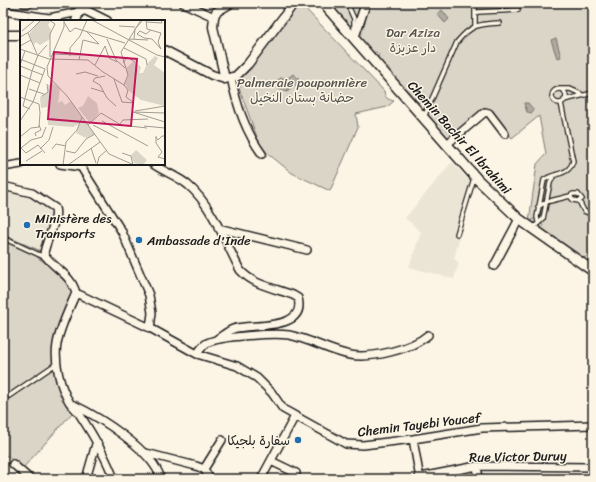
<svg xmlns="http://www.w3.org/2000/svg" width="596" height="482" viewBox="0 0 596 482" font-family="Sriracha,'Playpen Sans Arabic',sans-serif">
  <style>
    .built { fill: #ebe5d6 }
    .green { fill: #dbd5c8; stroke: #7c7872 }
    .water { fill: #b0aba1; stroke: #75726c }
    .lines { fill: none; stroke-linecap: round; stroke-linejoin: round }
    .service-casing { stroke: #1c1c1c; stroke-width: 6 }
    .minor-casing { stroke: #1c1c1c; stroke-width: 10 }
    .tertiary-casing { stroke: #1c1c1c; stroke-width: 11 }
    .secondary-casing { stroke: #1c1c1c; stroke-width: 12 }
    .service { stroke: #fcf5e5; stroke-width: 3.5 }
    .minor { stroke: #fcf5e5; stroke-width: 7 }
    .tertiary { stroke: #fcf5e5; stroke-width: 8 }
    .secondary { stroke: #fcf5e5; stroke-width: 9 }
    .poi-dot { fill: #1f6fb2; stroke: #fcf5e5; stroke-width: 1.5 }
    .labels { text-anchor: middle; stroke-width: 3; stroke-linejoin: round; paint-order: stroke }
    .park-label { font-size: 13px; fill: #555450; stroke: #fcf5e5 }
    .street-label { font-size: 13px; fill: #1c1c1c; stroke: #fcf5e5 }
    .poi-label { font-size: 13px; fill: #1c1c1c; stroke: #fcf5e5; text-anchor: start }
    .inset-road { fill: none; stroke: #a29e95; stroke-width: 1 }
    .view { fill: #c2185b; fill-opacity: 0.15; stroke: #c2185b; stroke-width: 2 }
    .inset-edge { fill: none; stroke: #1c1c1c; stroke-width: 2 }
  </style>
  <rect width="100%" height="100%" fill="#fcf5e5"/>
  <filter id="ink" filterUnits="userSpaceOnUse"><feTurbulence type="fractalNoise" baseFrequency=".025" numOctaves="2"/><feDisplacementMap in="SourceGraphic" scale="8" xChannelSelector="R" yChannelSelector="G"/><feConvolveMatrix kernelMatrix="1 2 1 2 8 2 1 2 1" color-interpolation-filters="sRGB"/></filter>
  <g filter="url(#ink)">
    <!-- built -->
    <path class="built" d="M452,162L473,185L454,259L459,262L454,279L409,267L421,232L405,218Z
      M3,190L20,193L43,206L53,215L41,251L3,235Z"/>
    <!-- green -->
    <path class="green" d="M294,3H300L384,91C385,98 387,99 394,101L387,107L356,114L358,127L330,191L292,173L261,148L239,88L242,85L237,79Z
      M326,3H362L356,27L349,28Z
      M370,3H593V253L584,258L541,228L543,225L533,219L531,222L529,221L537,164L546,154L539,116L512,138L485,107L447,140L423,110L428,99L422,97L419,103L377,59L379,55L376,52L372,53L358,39Z
      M3,235L41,251L38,258C53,268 65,276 73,292L54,349L57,380L64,400L73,412L23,468L3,453Z"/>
    <!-- water -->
    <path class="water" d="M442,10L449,19L445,23L437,14Z
      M556,38L561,57L557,58L551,40Z
      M293,74L298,78L299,83L287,92L279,89L278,80L281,78H288Z
      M524,103H528L533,109L532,113L527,112Z"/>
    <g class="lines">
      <defs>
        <path id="service" d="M347,3L354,19V31
          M475,3V14
          M475,26V14L478,12L518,10
          M560,89H570L581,94
          M552 96a7 7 0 1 1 14 0a7 7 0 1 1-14 0Z
          M564,100L593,93
          M424,117L457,42C471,25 478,24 499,23
          M573,194H578L582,199L579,201L573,200L570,196Z
          M579,201L584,211L593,215
          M538,207L546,202L570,196
          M538,222L537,217L544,180C555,172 569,176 573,161L561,103
          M533,228L543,219L550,183L553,177
          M457,234L474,178
          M3,238L44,257
          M9,396L56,364"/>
        <path id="minor" d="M24,3H30
          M75,3L83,10
          M183,3L214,17
          M3,11L49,18L79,12
          M231,77C236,103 246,132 262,154
          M447,144L485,112L489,113L505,134
          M60,164L81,167L122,232L149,295L152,313L150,328
          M153,164C164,172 178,176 188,185C211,204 226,243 240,270C253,285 274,288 293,295L298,298C307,332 251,323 233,329C228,331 222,336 217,339
          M3,167L21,164
          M3,186L32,193L55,208C59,220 45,241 44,254C54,269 71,274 76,293
          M218,228L307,250
          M494,266L519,219
          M76,293L150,328L197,354L237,366L257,378L272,393L283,409L346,444L363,445L413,439L482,428L593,425
          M76,293C69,309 60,327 57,344C54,362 60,388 70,403C73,407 77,410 80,415C93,435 106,457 114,479
          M197,354C200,350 202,346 207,343C220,336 274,333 289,335C310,339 329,351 350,355C371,359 412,349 428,335
          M74,405C99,417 153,450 161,479
          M413,439L420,479
          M142,452L196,466L204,469L210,479
          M271,461L296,473
          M13,464L30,479
          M477,466L479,479
          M204,469L222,440
          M421,477L477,466L593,467
          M86,479L96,444
          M261,479L295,416"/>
        <path id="tertiary" d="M76,21L79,12L85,10L107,21
          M3,35H21
          M354,38L366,3
          M164,50L212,75L225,79L236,76L248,64L294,3
          M225,79L213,27L214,17L216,12L231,3"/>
        <path id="secondary" d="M323,3L477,179L519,219L593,271"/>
      </defs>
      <!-- service casing -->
      <use href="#service" class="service-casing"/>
      <!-- minor casing -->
      <use href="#minor" class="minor-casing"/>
      <!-- tertiary casing -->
      <use href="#tertiary" class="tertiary-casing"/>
      <!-- secondary casing -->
      <use href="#secondary" class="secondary-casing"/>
      <!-- service -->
      <use href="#service" class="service"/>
      <!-- minor -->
      <use href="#minor" class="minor"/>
      <!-- tertiary -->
      <use href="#tertiary" class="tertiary"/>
      <!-- secondary -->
      <use href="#secondary" class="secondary"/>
    </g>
  </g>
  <!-- markers -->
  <g class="poi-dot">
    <circle cx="27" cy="225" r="4"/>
    <circle cx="139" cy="240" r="4"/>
    <circle cx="298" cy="440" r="4"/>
  </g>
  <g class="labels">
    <!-- park labels -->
    <g class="park-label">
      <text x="413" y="37">Dar Aziza<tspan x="413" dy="15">دار عزيزة</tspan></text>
      <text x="302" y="87">Palmeraie pouponnière<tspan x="302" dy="15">حضانة بستان النخيل</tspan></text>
    </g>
    <!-- street labels -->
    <g class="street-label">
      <text transform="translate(460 137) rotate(48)" y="5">Chemin Bachir El Ibrahimi</text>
      <text transform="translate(419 424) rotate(-7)" y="5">Chemin Tayebi Youcef</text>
      <text transform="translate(518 456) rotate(-1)" y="5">Rue Victor Duruy</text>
    </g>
    <!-- poi labels -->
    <g class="poi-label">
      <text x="35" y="223">Ministère des<tspan x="35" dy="15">Transports</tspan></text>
      <text x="147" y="245">Ambassade d'Inde</text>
      <text x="290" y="445" text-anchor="end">سفارة بلجيكا</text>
    </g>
  </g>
  <!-- overview -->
  <g transform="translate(20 20)">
    <rect width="145" height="145" fill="#fcf5e5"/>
    <path d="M20,0H31L28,5L31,10L30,19L20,25L16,22L14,25L9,14ZM135,36L138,38L134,45L145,53V86L121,80L109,71L105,64L108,57L106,48L114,41L121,47L119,53H123L127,44ZM33,63L40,69L38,83L42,81L45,85L51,81L62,97L59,104L53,107L28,105L27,87L21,88L20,77L28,72V65ZM68,76L77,83L79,93L70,103L58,88L63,86ZM62,98L75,114L66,118L56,113ZM116,130L127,140L123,145L114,143L111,135Z" fill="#dbd5c8"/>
    <path class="inset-road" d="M29,0L35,4L30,14V37M44,0V7L27,47L28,56L47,76L89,134L114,145M72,0L137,35L145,37M126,0L127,9L141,13L138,22L141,29L132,19M44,2L50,12L55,8L105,23M126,2L142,3L141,0M99,6L115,7M131,10L126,14L120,11L117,14L124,18L132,19M2,11L15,0M8,13L17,34M0,17L9,12L21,0M87,19L96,40L105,48M109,19L128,20M114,19L115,9L123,0M0,26L11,20M104,28L126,39L127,45M0,29L29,39L68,40L83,52L88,55L104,65L108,70L106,77L114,83L102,82L94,59M32,34L58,35M50,36V28L60,16L67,0M0,39L25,49M59,40L63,20L79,24L67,12M103,43L107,37L115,42M0,45L5,31M75,45L85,26L89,38L97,42M0,46L23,55M56,54L65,52L78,56M0,55L20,63M85,56L75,58L73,61L80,65L87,78L96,86M104,65L108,55L101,32L121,0M71,68L84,72M9,69L24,74M22,76L28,72L27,64M0,77L19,84L20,93L19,107L11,108L0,117M10,89L3,86L12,51L18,35L27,25M115,91L145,86M81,93L101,105L127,108M145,93L113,92L145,102M0,101L13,82L25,49M82,101L128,126M100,104L103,100L128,99M68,105L81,93M73,105L98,118M124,106L145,108M16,116L15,113L21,110L19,105M136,116V123L142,132L138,137L145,139M136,117L138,120L142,116H145M71,128L76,143M20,129L29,120L33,107M32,129L36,124L46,126M46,131L55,133L66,119L75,114M25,133L18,125L6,133L1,128L11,120L22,117L26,107M102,133L111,136L113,145M6,141L22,131M43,145L46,122L57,110L62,97M48,145L80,122M77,145L79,137L87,130"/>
    <path class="view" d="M34,32L117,39L111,106L28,99Z"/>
    <rect width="145" height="145" class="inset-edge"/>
  </g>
  <!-- margin -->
  <rect width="596" height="482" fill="none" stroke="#fcf5e5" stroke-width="16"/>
  <rect x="8" y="8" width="580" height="466" fill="none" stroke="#1c1c1c" stroke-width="1.5" filter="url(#ink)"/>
</svg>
